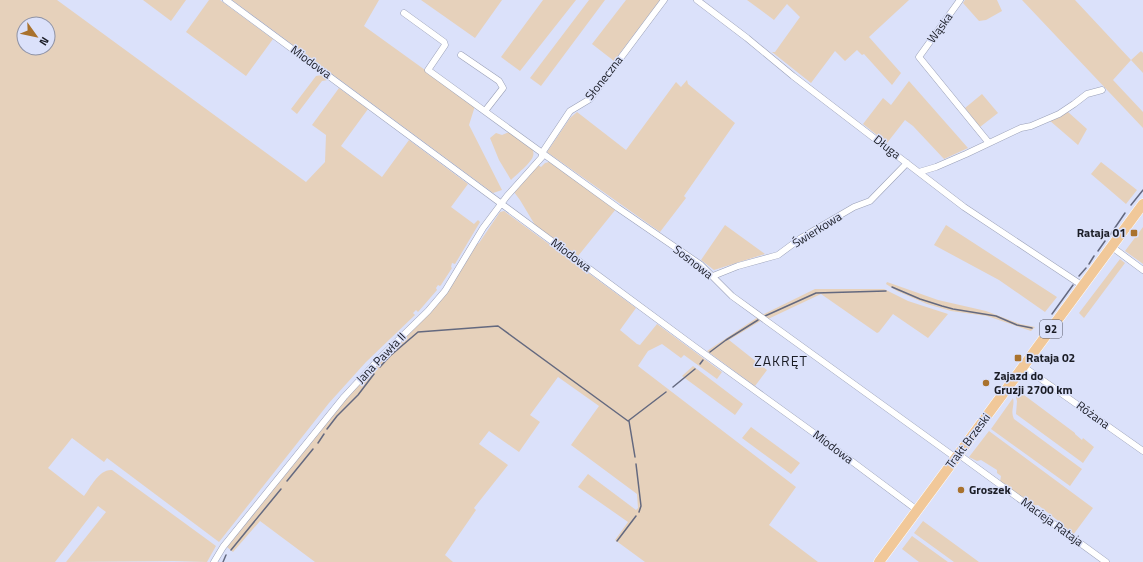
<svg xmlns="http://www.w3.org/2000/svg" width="1143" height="562" viewBox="0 0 1143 562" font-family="'Titillium Web',sans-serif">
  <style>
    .green { fill: #e6d1bb; fill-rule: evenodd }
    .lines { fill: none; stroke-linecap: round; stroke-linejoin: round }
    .stream { stroke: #64697f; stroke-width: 1.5 }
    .minor-casing { stroke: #9aa0b7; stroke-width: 7 }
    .primary-casing { stroke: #fff; stroke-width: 11 }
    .minor { stroke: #fff; stroke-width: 6 }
    .primary { stroke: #f1c899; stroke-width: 10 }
    .poi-dot { fill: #a9722d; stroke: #dbe1fa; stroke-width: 1.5 }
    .labels { text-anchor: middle; stroke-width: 3; stroke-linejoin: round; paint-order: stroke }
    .shield { fill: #dbe1fa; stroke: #545765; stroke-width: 1 }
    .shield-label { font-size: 11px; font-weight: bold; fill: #1a1c25 }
    .street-label { font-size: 12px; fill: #1a1c25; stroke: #dbe1fa }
    .poi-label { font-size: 12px; font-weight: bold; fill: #1a1c25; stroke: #dbe1fa; text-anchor: start }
    .quarter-label { font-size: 14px; letter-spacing: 1px; fill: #1a1c25; stroke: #dbe1fa }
  </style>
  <rect width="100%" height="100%" fill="#dbe1fa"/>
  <!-- green -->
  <path class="green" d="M0,0H57L306,182L325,162L326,135L312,125L339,88L368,109L341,146L382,177L409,140L468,184L451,207L474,224L478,220L480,222L455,264L452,263L451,267L452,268L441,285L440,286L438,285L436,288L437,290L418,312L416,310L413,313L415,315L366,362L329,403L219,542L107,458L104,462L72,438L48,468L84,496C91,487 99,469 112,470L216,546L207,562L174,561L66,562L106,512L98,506L55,562H0ZM24,24H48V48H24Z
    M143,0H186L171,21Z
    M209,0H220L273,39L246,76L186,32Z
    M232,0H379L364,26L475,106L469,125L502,190L493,193Z
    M421,0H502L475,38Z
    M543,0H576L520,71L501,57Z
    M589,0H605L541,86L530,78Z
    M626,0H660L614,61L592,44Z
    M747,0H909L869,37L901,73L892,85L864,54L862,55L857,50L845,61L835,51L811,83L772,52H775L800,17L787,4L774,20Z
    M965,0H997L1002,11L986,20L979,21L963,3Z
    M1022,0H1075L1131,60L1141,51L1143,53V73L1131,60L1113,80L1143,112V128Z
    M322,75L328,80L322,81L297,114L291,109L316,76Z
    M687,80L688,84L735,123L684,196L686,198L660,232L547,152L570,118L577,112L626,150L676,82L681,87Z
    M909,81L968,148L944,159L913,126L905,120L887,143L863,124L883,98L891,105Z
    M982,94L998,113L980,127L965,108Z
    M1068,112L1087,129L1078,145L1049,120Z
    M509,132L533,149C533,150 534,155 533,156C532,162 516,175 511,180L499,160L490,138L496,133L502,135Z
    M549,162L616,209L578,256L535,225L520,200L514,192L538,165L541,167L545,163Z
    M1101,162L1137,190L1126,204L1091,174Z
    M504,211L636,308L620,330L637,344L640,345L657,324L722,372L717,379L684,355L681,358L662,344L648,351L638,366L796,487L769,525L818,562H645L615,540L628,522L578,487L588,474L636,510L638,508L637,494L571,445L599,406L558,377L530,415L540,422L519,452L489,431L479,444L508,465L474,508L476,510L445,555L453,562H315L260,521L233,552L227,547L337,408L449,290L477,244L479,243L500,212Z
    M725,225L765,254L714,270L701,260Z
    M946,225L1057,297L1045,312L999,280L934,245Z
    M1143,227V264L1125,251Z
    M1120,259L1125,263L1084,318L1079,313Z
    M887,282L938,300L986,311L1020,324L1035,327L1031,331L987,316L951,311L927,304L897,291L886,284Z
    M815,289H884L908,301L948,314L928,338L893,314L879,332L877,333L821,294L768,319L762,315Z
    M758,317L762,320L729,340L767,370L755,386L707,351Z
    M693,366L743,404L735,415L682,376Z
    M1020,392L1075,433V434L1082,440L1083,438L1094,447L1083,463L1016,414L1017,401L1016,397Z
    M1013,398C1015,406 1010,410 1014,419L1082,469L1070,486L991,429Z
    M751,427L800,463L791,474L742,438Z
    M989,431L1093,508L1073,535L1062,527L1061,523L1038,505L1033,506L1000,482L1001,476L997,473V470L981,460L977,461L969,457Z
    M923,521L979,562H954L914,533Z
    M912,536L948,562H919L902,549Z"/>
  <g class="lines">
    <!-- stream -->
    <path class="stream" d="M1131,205L1143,190
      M1110,235L1125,213
      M1098,251L1105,241
      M1089,264L1094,256
      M1079,276L1086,268
      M892,287L920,299L942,306L953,309L996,316L1017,325L1032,328
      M1052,314L1073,285
      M765,316L816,293L886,291
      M1041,329L1046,321
      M710,352L726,340L758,320
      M700,364L703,360
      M380,367L390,356L418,332L498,326L628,421L666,392
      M673,387L695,369
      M629,421L635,457
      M327,429L337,416L358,395L374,374
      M318,443L324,434
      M636,464L641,506L639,512
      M287,481L313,449
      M617,541L636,516
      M231,550L281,489
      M223,562L226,555"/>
    <defs>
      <path id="minor" d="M226,0L695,347L818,436L917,510
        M697,0L747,38L793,76L964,207L1083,286
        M960,0L919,57L989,143
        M404,13L444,42L445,45L428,70L618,208L701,265L732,296L956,458
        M461,55L499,81L503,88L485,111
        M919,172L936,167L966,154L1021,128L1031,126L1059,114L1074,104L1087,94L1102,90
        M1112,247L1143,270
        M713,276L738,266L778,255L801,238L854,207L870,201L907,163
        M1024,367L1143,451
        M958,454L1106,562
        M214,562L223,547L344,397L380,358L428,311L445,291L483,228L507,196L542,157V153L570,111L590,99L664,0"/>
      <path id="primary" d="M879,562L1143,204"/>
    </defs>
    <!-- minor casing -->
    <use href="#minor" class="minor-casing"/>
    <!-- primary casing -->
    <use href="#primary" class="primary-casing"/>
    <!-- minor -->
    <use href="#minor" class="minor"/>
    <!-- primary -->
    <use href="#primary" class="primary"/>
  </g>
  <!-- markers -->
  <g class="poi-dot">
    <rect x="1130" y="229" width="8" height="8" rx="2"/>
    <rect x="1014" y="354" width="8" height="8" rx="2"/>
    <circle cx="986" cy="383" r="4"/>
    <circle cx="961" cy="490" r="4"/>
  </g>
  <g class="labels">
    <!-- shield labels -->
    <rect class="shield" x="1040" y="320" width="22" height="18" rx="3"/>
    <g class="shield-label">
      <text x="1051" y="333">92</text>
    </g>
    <!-- street labels -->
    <g class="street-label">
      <text transform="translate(940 28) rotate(-54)" y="4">Wąska</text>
      <text transform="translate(311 62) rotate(36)" y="4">Miodowa</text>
      <text transform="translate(604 78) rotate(-52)" y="4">Słoneczna</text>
      <text transform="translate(887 147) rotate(38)" y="4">Długa</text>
      <text transform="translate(817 230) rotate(-32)" y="4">Świerkowa</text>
      <text transform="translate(571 255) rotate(37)" y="4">Miodowa</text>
      <text transform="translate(693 262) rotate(38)" y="4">Sosnowa</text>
      <text transform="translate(381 358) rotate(-46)" y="4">Jana Pawła II</text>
      <text transform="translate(1093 415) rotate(36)" y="4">Różana</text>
      <text transform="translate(968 441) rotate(-53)" y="4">Trakt Brzeski</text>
      <text transform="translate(833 447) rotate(37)" y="4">Miodowa</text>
      <text transform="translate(1052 522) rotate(36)" y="4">Macieja Rataja</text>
    </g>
    <!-- poi labels -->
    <g class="poi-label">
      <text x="1126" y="237" text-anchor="end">Rataja 01</text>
      <text x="1026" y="362">Rataja 02</text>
      <text x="994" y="380">Zajazd do<tspan x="994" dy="14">Gruzji 2700 km</tspan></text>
      <text x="969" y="494">Groszek</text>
    </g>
    <!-- quarter labels -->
    <g class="quarter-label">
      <text x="781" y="366">ZAKRĘT</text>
    </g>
  </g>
  <!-- north arrow -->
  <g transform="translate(36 36) rotate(123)"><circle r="19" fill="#dbe1fa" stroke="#8e92a5"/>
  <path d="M0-3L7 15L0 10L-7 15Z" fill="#a9722d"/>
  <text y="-6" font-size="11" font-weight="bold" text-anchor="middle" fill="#1a1c25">N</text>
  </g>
</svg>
